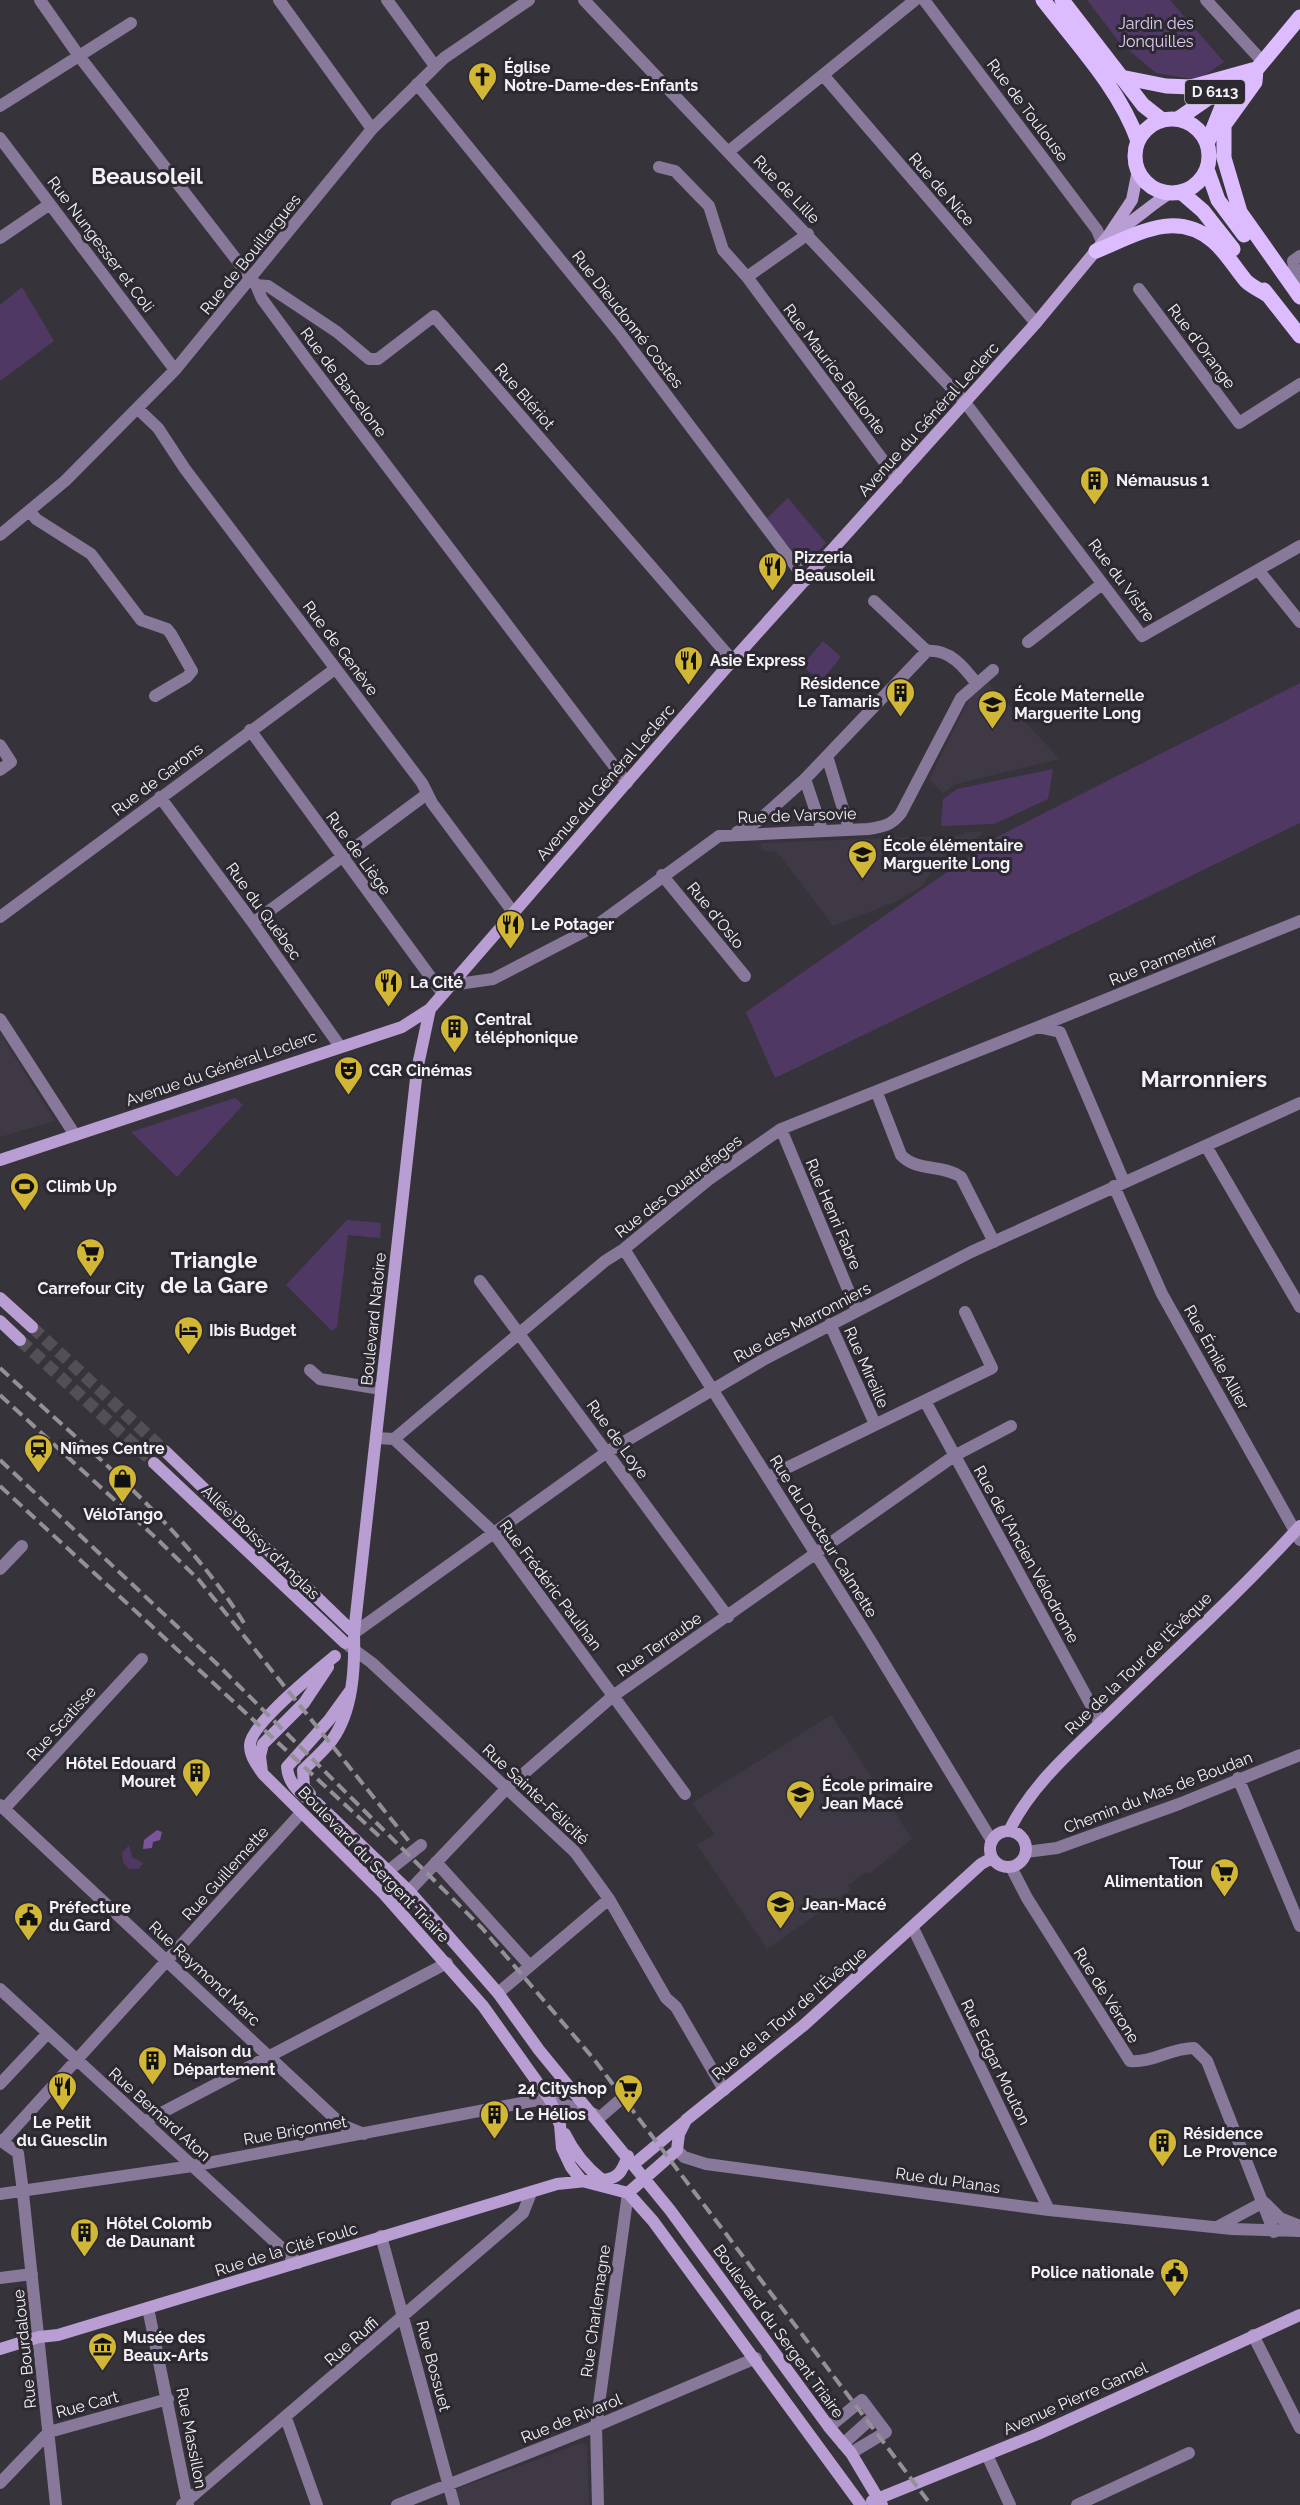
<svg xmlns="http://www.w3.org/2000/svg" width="1300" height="2505" viewBox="0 0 1300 2505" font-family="Raleway,sans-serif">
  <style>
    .built { fill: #3f3946 }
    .green { fill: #4f3964 }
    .water { fill: #7a559c }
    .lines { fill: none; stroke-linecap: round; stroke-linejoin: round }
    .secondary-tunnel { stroke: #525056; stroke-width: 12; stroke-dasharray: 12 6; stroke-linecap: butt }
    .street { stroke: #887899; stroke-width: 12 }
    .secondary { stroke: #b89ed3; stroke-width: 12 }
    .primary { stroke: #dcbbff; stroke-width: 15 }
    .rail { stroke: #939197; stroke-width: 4; stroke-dasharray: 12 6; stroke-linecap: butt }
    .labels { text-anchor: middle; stroke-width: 6; stroke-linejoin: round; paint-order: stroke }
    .shield { fill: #2c2930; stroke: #b8b6bb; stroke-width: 1.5 }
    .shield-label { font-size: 15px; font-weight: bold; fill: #f4f2f7 }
    .park-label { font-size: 16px; fill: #e0cdf5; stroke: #2c2930 }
    .poi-label { font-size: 16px; font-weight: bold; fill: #f4f2f7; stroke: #2c2930; text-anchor: start }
    .street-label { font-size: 16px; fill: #f4f2f7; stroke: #2c2930 }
    .district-label { font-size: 22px; font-weight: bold; fill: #f4f2f7; stroke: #2c2930 }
  </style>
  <rect width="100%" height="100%" fill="#36333a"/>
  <!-- built -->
  <path class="built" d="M988,683L1060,759L956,784L943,793L929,780L969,699Z
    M965,832H984L933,870L921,887L895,902L833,926L777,852L761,850V843L964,835Z
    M0,1033L55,1121L0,1137Z
    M831,1715L912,1839L869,1874L866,1872L848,1885L851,1890L767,1949L697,1845L714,1834L692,1803Z
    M582,2443L587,2446L589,2505H460L456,2489Z"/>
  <!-- green -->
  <path class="green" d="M1087,0H1170L1224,62L1198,80L1156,73L1120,43Z
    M22,287L54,341L0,381V305Z
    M788,498L826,543L804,565L766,519Z
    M823,641L841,657L821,681L802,666Z
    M1300,683V823L775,1078L746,1012L999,836Z
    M1053,769L1048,799L994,824L941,826L943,799L957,789Z
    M235,1098L243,1105L177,1177L131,1132Z
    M347,1220L381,1223L380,1238L348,1235L337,1327L332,1331L286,1285Z
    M129,1845L132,1857L143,1863L139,1869H129L123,1862L122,1853Z"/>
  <!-- water -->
  <path class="water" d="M157,1830L162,1832L160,1840L153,1842L152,1848L143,1849L144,1840Z"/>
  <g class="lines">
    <!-- secondary-tunnel -->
    <path class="secondary-tunnel" d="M32,1327L165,1451
      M20,1340L154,1463"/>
    <!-- street -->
    <path class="street" d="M40,0L79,56L256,285L262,299L309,363L627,783
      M279,0L372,129
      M387,0L435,66
      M584,0L964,401L1142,636L1300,546
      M924,0L1097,230L1102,242
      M1206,0L1262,61
      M824,76L1036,323
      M417,84L619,332L806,580
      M0,106L131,23
      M0,138L175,370
      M728,152L915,0
      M659,167L675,171L709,206L723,250L747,277L897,479
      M0,238L50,204
      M1300,256L1293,261L1296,276L1300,281
      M747,277L808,234
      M256,285L268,286L337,332L369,359H378L434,316L733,661
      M1139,289L1239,423L1300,384
      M138,409L158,428L185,469L422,783L432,803L513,912
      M30,511L36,519L91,554L141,620L167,629L171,634L192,671L187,677L155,696
      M0,535L65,481L175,370L372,129L444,58L529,0
      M1259,571L1300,622
      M874,601L927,651
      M1028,642L1102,584
      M250,730L443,994
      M0,745L11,762L0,770
      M827,756L847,822
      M160,797L253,923L339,1045
      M822,830L805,779L927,651C950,649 964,667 977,684
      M737,832L758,821L805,779
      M662,875L745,976
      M0,917L335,669
      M253,923L427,794
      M451,985L493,979L597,925L719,836L868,829C883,827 892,825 901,813L961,698L993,670
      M0,1019L75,1135
      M1038,1027L1300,921
      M877,1093L901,1155C916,1172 943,1164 961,1177L994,1242
      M781,1129L857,1311
      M1206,1146L1300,1307
      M1114,1186L1162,1294L1300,1540
      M624,1249L870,1640L992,1841
      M480,1281L728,1617
      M830,1324L875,1424
      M310,1370L320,1379L381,1389
      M925,1401L1097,1716L1099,1724
      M376,1438L394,1439L605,1261L624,1249L708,1180L781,1129L1038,1027L1060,1032L1124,1182
      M394,1439L493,1532L685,1794
      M768,1477L992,1368L965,1312
      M0,1569L22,1546
      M354,1633L607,1452L763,1360L971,1252L1300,1103
      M349,1646L372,1663L575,1852L609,1899L666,1998L676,2007L724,2090
      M1238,1778L1300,1926
      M0,1805L342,2125L364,2134
      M4,1809L142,1659
      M1026,1852L1057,1848L1179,1804L1300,1755
      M436,1862L530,1966
      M1011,1867L1027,1898L1130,2061C1152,2063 1171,2048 1194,2048L1207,2061L1274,2232
      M388,1871L421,1845
      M409,1891L506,1789L613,1696L954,1456L1011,1426
      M913,1928L1049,2210
      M0,1989L298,2263
      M498,1993L609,1899
      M0,2084L48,2033
      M598,2119L628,2093
      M144,2122L447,1963
      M0,2140L18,2153L22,2184L56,2505
      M2,2142L301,1813
      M677,2150L684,2157L706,2164L1049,2210L1232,2229L1300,2231
      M0,2194L192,2166L532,2101L550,2100L594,2114
      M1265,2203L1280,2218L1300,2226
      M1219,2226L1258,2205L1262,2200
      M381,2236L454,2505
      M0,2278L32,2274
      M148,2308L188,2505
      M1253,2335L1300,2428
      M286,2418L317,2505
      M829,2427L862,2400L886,2432L851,2453
      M843,2444L874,2416
      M987,2455L1010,2505
      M0,2483L49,2432L168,2399
      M182,2505L523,2213L531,2193
      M397,2505L596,2426L756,2358
      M598,2505L596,2426L628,2193
      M1077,2505L1189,2453"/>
    <!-- secondary -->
    <path class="secondary" d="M1109,236C1131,224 1149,206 1170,193
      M0,1160L402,1027L430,1009L725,669L1036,323L1108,236L1132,200L1138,170
      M0,1298L32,1327
      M0,1321L20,1340
      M165,1451L354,1633
      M154,1463L345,1643
      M335,1656C318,1670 250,1725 250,1745C250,1757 257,1765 263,1774L384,1894L483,2006L550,2100L560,2125L562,2148L571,2167L582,2181L628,2193L653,2221L861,2505
      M350,1691L329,1720L287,1767C288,1783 302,1798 317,1803L409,1891L498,1993L539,2050L670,2210L829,2427L851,2453L882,2505
      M262,1772L260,1756L263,1744L304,1703L328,1667
      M310,1794L304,1787L303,1770C312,1761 324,1751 332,1740C353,1711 355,1668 354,1633L417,1070L430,1009
      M1009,1831C1032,1783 1078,1745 1116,1708C1178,1648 1242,1590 1300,1526
      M990 1849a18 18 0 1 1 36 0a18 18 0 1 1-36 0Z
      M565,2134C574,2153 585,2166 602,2180C619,2179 622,2171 628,2156
      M634,2164L683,2123
      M628,2193L677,2150L679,2134L686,2120L804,2025L981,1864L992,1858
      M0,2349L39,2337L58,2335L557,2184L586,2181
      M872,2501L1038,2434L1300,2315"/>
    <!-- primary -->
    <path class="primary" d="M1043,0C1077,44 1119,88 1138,141
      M1062,0L1143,105L1162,120
      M1256,69L1255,82L1224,125V158L1240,212L1300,297
      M1121,77L1166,86L1191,87L1256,69
      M1178,119L1237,78
      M1135 156a37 37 0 1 1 74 0a37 37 0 1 1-74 0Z
      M1207,144L1223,104L1247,81L1300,17
      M1207,169L1218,200L1244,235
      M1181,192L1203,211L1233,249
      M1096,251C1136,235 1175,209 1213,241C1226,252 1235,268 1246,281C1252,287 1262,291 1269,296
      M1264,290L1300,336"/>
    <!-- rail -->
    <path class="rail" d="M0,1368C86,1448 181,1523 244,1623
      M0,1395L155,1537L199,1580L412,1845
      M0,1460L216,1663L482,1928L593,2058L931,2505
      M0,1486L379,1836"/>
  </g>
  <!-- icons -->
  <defs>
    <symbol id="church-pin" viewBox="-11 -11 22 30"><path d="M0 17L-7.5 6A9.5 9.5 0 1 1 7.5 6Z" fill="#d2b736" stroke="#2c2930"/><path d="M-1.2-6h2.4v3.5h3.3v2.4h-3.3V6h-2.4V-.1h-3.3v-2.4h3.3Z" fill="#111"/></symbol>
    <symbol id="building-pin" viewBox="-11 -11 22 30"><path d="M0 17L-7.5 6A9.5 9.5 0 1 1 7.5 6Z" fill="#d2b736" stroke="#2c2930"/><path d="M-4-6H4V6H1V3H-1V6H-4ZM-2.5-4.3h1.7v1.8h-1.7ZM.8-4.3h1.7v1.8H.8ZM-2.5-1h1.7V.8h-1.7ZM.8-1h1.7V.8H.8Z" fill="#111"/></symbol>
    <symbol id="restaurant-pin" viewBox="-11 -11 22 30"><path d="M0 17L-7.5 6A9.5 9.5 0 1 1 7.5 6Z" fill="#d2b736" stroke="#2c2930"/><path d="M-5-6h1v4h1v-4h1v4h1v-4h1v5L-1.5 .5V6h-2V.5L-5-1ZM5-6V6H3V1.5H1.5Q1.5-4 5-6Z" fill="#111"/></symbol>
    <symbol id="school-pin" viewBox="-11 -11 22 30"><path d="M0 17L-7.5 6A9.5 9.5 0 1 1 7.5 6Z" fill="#d2b736" stroke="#2c2930"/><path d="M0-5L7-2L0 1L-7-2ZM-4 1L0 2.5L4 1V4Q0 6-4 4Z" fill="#111"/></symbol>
    <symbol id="theatre-pin" viewBox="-11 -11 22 30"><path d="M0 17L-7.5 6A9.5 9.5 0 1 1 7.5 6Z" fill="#d2b736" stroke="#2c2930"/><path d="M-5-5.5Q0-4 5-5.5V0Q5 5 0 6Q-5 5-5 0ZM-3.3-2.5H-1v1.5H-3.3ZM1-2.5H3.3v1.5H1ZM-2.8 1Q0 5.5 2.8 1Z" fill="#111"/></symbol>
    <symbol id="stadium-pin" viewBox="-11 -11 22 30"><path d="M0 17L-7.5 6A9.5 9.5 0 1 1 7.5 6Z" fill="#d2b736" stroke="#2c2930"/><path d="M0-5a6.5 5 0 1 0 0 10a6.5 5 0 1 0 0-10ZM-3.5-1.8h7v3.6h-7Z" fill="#111"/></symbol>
    <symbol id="supermarket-pin" viewBox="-11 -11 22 30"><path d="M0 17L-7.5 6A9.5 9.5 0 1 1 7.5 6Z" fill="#d2b736" stroke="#2c2930"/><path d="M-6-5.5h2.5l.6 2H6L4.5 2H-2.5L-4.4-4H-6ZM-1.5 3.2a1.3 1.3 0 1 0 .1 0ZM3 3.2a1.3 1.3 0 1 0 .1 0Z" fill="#111"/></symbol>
    <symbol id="hotel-pin" viewBox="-11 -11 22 30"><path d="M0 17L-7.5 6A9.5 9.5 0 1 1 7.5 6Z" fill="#d2b736" stroke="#2c2930"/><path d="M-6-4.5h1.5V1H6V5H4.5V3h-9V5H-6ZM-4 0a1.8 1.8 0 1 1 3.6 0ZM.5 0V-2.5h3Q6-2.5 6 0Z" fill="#111"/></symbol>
    <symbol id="station-pin" viewBox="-11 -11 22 30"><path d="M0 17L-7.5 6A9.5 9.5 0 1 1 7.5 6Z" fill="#d2b736" stroke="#2c2930"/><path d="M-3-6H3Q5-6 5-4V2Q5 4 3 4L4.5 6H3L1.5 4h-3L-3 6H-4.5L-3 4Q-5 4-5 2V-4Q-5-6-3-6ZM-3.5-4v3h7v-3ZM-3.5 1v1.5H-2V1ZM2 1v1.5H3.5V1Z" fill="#111"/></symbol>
    <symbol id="shop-pin" viewBox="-11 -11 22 30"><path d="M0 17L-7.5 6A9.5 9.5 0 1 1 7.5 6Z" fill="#d2b736" stroke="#2c2930"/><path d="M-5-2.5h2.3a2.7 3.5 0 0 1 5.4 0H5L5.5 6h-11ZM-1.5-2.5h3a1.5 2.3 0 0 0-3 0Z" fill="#111"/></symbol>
    <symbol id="civic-pin" viewBox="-11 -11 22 30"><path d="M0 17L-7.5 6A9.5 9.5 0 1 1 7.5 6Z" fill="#d2b736" stroke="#2c2930"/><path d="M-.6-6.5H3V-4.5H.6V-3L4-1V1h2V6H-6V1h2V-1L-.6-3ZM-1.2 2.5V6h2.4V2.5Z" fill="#111"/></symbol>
    <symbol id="museum-pin" viewBox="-11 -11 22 30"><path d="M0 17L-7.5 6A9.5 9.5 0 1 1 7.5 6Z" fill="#d2b736" stroke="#2c2930"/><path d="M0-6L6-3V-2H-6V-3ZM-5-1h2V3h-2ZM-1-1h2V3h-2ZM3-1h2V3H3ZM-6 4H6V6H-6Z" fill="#111"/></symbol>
  </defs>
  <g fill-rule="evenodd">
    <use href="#church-pin" x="466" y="60" width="33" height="45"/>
    <use href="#building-pin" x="1078" y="464" width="33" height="45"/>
    <use href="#restaurant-pin" x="756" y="550" width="33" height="45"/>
    <use href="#restaurant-pin" x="672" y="644" width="33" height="45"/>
    <use href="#building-pin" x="884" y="676" width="33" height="45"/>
    <use href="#school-pin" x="976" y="688" width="33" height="45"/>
    <use href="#school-pin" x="846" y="838" width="33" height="45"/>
    <use href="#restaurant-pin" x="494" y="908" width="33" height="45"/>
    <use href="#restaurant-pin" x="372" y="966" width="33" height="45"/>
    <use href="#building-pin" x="438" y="1012" width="33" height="45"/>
    <use href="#theatre-pin" x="332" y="1054" width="33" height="45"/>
    <use href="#stadium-pin" x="8" y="1170" width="33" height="45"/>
    <use href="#supermarket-pin" x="74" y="1236" width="33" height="45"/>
    <use href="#hotel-pin" x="172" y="1314" width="33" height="45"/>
    <use href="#station-pin" x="22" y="1432" width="33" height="45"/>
    <use href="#shop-pin" x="106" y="1462" width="33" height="45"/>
    <use href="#building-pin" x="180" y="1756" width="33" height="45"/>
    <use href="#school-pin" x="784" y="1778" width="33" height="45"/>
    <use href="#supermarket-pin" x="1208" y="1856" width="33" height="45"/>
    <use href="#school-pin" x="764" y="1888" width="33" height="45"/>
    <use href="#civic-pin" x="12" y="1900" width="33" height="45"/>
    <use href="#building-pin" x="136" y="2044" width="33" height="45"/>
    <use href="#restaurant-pin" x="46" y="2070" width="33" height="45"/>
    <use href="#supermarket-pin" x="612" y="2072" width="33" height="45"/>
    <use href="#building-pin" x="478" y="2098" width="33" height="45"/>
    <use href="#building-pin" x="1146" y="2126" width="33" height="45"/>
    <use href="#building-pin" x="68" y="2216" width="33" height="45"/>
    <use href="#civic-pin" x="1158" y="2256" width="33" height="45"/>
    <use href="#museum-pin" x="86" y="2330" width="33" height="45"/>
  </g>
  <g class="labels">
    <!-- shield labels -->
    <rect class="shield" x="1185" y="80" width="60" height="24" rx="4.5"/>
    <g class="shield-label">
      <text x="1215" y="97">D 6113</text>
    </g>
    <!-- park labels -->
    <g class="park-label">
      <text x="1156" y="29">Jardin des<tspan x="1156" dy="18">Jonquilles</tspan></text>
    </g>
    <!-- poi labels -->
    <g class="poi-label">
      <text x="504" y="73">Église<tspan x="504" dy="18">Notre-Dame-des-Enfants</tspan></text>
      <text x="1116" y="486">Némausus 1</text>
      <text x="794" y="563">Pizzeria<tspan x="794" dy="18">Beausoleil</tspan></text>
      <text x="710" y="666">Asie Express</text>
      <text x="880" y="689" text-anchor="end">Résidence<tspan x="880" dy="18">Le Tamaris</tspan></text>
      <text x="1014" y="701">École Maternelle<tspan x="1014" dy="18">Marguerite Long</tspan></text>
      <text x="883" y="851">École élémentaire<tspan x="883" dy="18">Marguerite Long</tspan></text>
      <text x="531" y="930">Le Potager</text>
      <text x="410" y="988">La Cité</text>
      <text x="475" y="1025">Central<tspan x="475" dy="18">téléphonique</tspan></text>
      <text x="369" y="1076">CGR Cinémas</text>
      <text x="46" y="1192">Climb Up</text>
      <text x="91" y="1294" text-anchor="middle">Carrefour City</text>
      <text x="209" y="1336">Ibis Budget</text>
      <text x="60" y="1454">Nîmes Centre</text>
      <text x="123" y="1520" text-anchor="middle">VéloTango</text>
      <text x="176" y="1769" text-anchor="end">Hôtel Edouard<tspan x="176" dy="18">Mouret</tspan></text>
      <text x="822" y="1791">École primaire<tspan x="822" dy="18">Jean Macé</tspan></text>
      <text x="1203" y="1869" text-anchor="end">Tour<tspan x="1203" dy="18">Alimentation</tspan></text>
      <text x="802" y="1910">Jean-Macé</text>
      <text x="49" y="1913">Préfecture<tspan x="49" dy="18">du Gard</tspan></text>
      <text x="173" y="2057">Maison du<tspan x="173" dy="18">Département</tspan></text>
      <text x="607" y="2094" text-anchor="end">24 Cityshop</text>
      <text x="515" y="2120">Le Hélios</text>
      <text x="62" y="2128" text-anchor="middle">Le Petit<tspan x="62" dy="18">du Guesclin</tspan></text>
      <text x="1183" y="2139">Résidence<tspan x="1183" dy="18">Le Provence</tspan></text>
      <text x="106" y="2229">Hôtel Colomb<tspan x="106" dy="18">de Daunant</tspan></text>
      <text x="1154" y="2278" text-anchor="end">Police nationale</text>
      <text x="123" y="2343">Musée des<tspan x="123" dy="18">Beaux-Arts</tspan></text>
    </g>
    <!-- street labels -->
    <g class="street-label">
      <text transform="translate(1028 110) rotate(53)" y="6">Rue de Toulouse</text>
      <text transform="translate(787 189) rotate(46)" y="6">Rue de Lille</text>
      <text transform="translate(942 189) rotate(49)" y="6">Rue de Nice</text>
      <text transform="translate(101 244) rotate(53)" y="6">Rue Nungesser et Coli</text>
      <text transform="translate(250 254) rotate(-51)" y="6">Rue de Bouillargues</text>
      <text transform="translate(628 319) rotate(52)" y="6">Rue Dieudonné Costes</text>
      <text transform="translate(1202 346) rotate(53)" y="6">Rue d'Orange</text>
      <text transform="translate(835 369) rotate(53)" y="6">Rue Maurice Bellonte</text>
      <text transform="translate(344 382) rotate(53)" y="6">Rue de Barcelone</text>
      <text transform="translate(525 396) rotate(49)" y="6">Rue Blériot</text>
      <text transform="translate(928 419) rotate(-48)" y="6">Avenue du Général Leclerc</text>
      <text transform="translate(1122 580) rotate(53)" y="6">Rue du Vistre</text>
      <text transform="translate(341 648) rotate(53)" y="6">Rue de Genève</text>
      <text transform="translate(157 779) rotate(-37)" y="6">Rue de Garons</text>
      <text transform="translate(605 782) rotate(-49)" y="6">Avenue du Général Leclerc</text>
      <text transform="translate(797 815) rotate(-2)" y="6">Rue de Varsovie</text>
      <text transform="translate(359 853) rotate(54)" y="6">Rue de Liège</text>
      <text transform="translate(264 911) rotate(54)" y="6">Rue du Québec</text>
      <text transform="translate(716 915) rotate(51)" y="6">Rue d'Oslo</text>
      <text transform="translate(1163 959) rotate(-22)" y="6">Rue Parmentier</text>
      <text transform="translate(221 1068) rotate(-19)" y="6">Avenue du Général Leclerc</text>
      <text transform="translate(678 1186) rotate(-38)" y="6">Rue des Quatrefages</text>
      <text transform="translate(834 1214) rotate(67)" y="6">Rue Henri Fabre</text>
      <text transform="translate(373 1319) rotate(-84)" y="6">Boulevard Natoire</text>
      <text transform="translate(802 1322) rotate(-28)" y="6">Rue des Marronniers</text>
      <text transform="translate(1217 1357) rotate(61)" y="6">Rue Émile Allier</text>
      <text transform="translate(867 1367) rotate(66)" y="6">Rue Mireille</text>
      <text transform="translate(618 1439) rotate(54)" y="6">Rue de Loye</text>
      <text transform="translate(824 1536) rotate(58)" y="6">Rue du Docteur Calmette</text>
      <text transform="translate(261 1542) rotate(44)" y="6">Allée Boissy d'Anglas</text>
      <text transform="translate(1027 1554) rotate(61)" y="6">Rue de l'Ancien Vélodrome</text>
      <text transform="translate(551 1585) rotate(53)" y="6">Rue Frédéric Paulhan</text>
      <text transform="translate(659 1644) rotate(-35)" y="6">Rue Terraube</text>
      <text transform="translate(1138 1663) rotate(-44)" y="6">Rue de la Tour de l'Évêque</text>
      <text transform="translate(61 1723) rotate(-48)" y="6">Rue Scatisse</text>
      <text transform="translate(1158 1792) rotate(-21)" y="6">Chemin du Mas de Boudan</text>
      <text transform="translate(536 1794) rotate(43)" y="6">Rue Sainte-Félicité</text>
      <text transform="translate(374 1864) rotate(46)" y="6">Boulevard du Sergent Triaire</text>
      <text transform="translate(225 1873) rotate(-48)" y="6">Rue Guillemette</text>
      <text transform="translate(205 1973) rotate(43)" y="6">Rue Raymond Marc</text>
      <text transform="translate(1107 1995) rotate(58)" y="6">Rue de Vérone</text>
      <text transform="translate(789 2013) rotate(-40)" y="6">Rue de la Tour de l'Évêque</text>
      <text transform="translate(996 2062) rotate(64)" y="6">Rue Edgar Mouton</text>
      <text transform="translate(160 2114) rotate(42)" y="6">Rue Bernard Aton</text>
      <text transform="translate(295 2130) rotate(-10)" y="6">Rue Briçonnet</text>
      <text transform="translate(948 2180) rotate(8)" y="6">Rue du Planas</text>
      <text transform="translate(286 2249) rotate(-17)" y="6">Rue de la Cité Foulc</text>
      <text transform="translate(595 2311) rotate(-82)" y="6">Rue Charlemagne</text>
      <text transform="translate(779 2331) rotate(54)" y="6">Boulevard du Sergent Triaire</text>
      <text transform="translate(351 2341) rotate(-41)" y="6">Rue Ruffi</text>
      <text transform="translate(24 2349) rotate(-96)" y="6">Rue Bourdaloue</text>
      <text transform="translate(434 2366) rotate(75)" y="6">Rue Bossuet</text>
      <text transform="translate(1075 2398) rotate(-24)" y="6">Avenue Pierre Gamel</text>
      <text transform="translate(87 2404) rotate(-15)" y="6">Rue Cart</text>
      <text transform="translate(571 2418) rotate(-22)" y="6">Rue de Rivarol</text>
      <text transform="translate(192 2438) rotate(79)" y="6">Rue Massillon</text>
    </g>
    <!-- district labels -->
    <g class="district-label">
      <text x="147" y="184">Beausoleil</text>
      <text x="1204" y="1087">Marronniers</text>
      <text x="214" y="1268">Triangle<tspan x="214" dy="25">de la Gare</tspan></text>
    </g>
  </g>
</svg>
